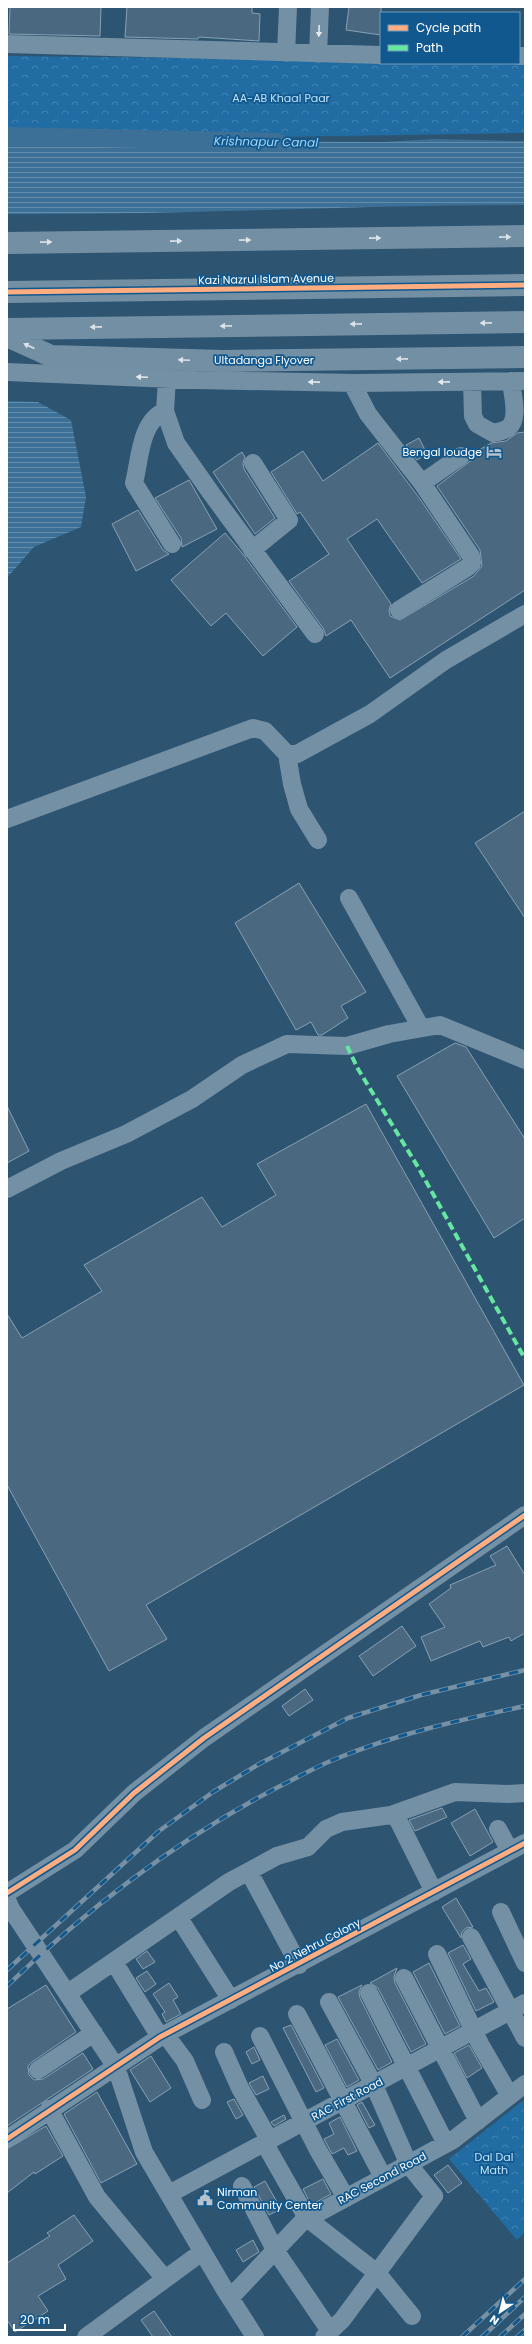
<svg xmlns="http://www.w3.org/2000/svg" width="532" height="2344" viewBox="0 0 532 2344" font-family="Poppins,sans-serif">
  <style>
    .park { fill: url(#park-crowns) }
    .water { fill: url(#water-rules) }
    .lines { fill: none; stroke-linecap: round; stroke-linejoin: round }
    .canal { stroke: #3c7096; stroke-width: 18 }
    .building { fill: #4a6980; stroke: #88a1b3 }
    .minor { stroke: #7490a5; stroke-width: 18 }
    .major { stroke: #738fa3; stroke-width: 22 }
    .rail-casing { stroke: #7790a3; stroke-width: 4.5 }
    .rail { stroke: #10588d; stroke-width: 3; stroke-dasharray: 9; stroke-linecap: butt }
    .quiet { stroke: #66e7a1; stroke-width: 4; stroke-dasharray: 8 4; stroke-linecap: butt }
    .cycleway-casing { stroke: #10588d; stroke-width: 8 }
    .cycleway { stroke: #ffac80; stroke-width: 5 }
    .oneway { fill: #e3e9ed }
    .oneway2 { fill: #dce3e8 }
    .labels { text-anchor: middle; stroke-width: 3.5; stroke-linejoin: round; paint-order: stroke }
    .park-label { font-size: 11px; fill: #bfe4fd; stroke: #10588d }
    .street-label { font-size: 11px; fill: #fff; stroke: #10588d }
    .poi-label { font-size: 11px; fill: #fff; stroke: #10588d; text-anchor: end }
    .water-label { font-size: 12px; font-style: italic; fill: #a4d7fa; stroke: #10588d }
  </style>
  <defs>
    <pattern id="park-crowns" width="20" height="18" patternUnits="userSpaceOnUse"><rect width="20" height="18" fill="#216da3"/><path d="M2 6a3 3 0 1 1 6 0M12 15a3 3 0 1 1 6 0" fill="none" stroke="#4283b1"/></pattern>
    <pattern id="water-rules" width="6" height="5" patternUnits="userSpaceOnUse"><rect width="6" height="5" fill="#3c7096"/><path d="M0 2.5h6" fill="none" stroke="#638dab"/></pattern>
  </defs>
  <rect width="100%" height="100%" fill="#2d5470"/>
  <!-- park -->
  <path class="park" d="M7,56L381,60V63H519L525,61V133L281,137L7,132Z
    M525,2099V2232L517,2240L449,2159Z"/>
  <!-- water -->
  <path class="water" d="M434,139L525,141V205C352,205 180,215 7,214V140L383,142Z
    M7,401L38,402L71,420L86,497L81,527L34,547L7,578Z"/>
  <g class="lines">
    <!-- canal -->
    <path class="canal" d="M7,136L278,142"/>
  </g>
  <!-- building -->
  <path class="building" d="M10,7H101L100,36L9,34Z
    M127,7H252V13L260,14L259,41L199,37L198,39L125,37Z
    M349,7H381V35L346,30Z
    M525,432V590L390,678L351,620L326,636L323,628L289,581L329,554L300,512L297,514L271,472L303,451L323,481L378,443L420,499L461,559L422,583L377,519L347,539L391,604L389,610L390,616L400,620L474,576L482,566L480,550L437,486L481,453L479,450L491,443L506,441L517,433Z
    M419,438L427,454L417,460L406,445Z
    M242,452L245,457L243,463L244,469L275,518L255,534L213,472Z
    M189,480L217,529L182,547L181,538L155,498Z
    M138,510L163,550L169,554L136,571L112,524Z
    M225,533L242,553L297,627L263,656L226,613L211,626L171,580Z
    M525,811V918L475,843Z
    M299,883L366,992L341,1006L348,1018L322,1035H318L311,1022L296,1030L235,923Z
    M455,1043L466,1047L525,1139V1218L494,1238L397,1076Z
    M366,1104L524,1385L146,1605L167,1639L109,1671L7,1485V1314L22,1338L102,1291L84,1265L202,1197L222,1227L276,1195L257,1164Z
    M7,1106L29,1151L7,1163Z
    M507,1546L525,1575V1633L511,1641L509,1637L483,1647L480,1641L431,1661L421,1637L445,1627L429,1604L451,1588L450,1585L496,1565L490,1556Z
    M402,1626L416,1646L373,1676L359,1656Z
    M305,1689L313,1700L289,1716L282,1706Z
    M442,1808L447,1817L415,1831L409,1820Z
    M475,1809L493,1842L470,1856L451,1823Z
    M456,1898L473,1927L466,1928L462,1932L461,1938L442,1907Z
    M463,1945L471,1959L463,1964L479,1991L486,1988L494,2002L476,2011L448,1953Z
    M147,1951L155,1962L143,1969L136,1959Z
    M429,1963L460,2026L445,2034L413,1972Z
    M397,1968L394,1977L395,1983L426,2044L411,2052L378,1988L370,1983Z
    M147,1971L156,1984L145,1992L136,1978Z
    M169,1983L178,1997L173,2000L181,2014L166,2022L162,2014L165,2012L153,1994Z
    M46,1985L76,2032L32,2062L28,2066L29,2075L34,2080L43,2079L83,2053L93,2069L7,2126V2009Z
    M362,1985L359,1992L360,1998L392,2062L378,2070L338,1997Z
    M291,2025L324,2088L316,2092L283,2028Z
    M337,2039L359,2080L347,2087L325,2045Z
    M469,2045L482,2068L467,2078L454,2053Z
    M254,2047L260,2060L252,2064L246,2052Z
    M151,2056L171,2088L150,2102L130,2070Z
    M263,2076L269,2089L256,2095L249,2083Z
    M97,2092L137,2164L101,2183L64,2114Z
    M234,2099L243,2115L236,2119L227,2102Z
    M362,2102L375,2125L369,2128L357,2105Z
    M284,2115L286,2119L274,2126L271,2122Z
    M340,2117L357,2151L348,2155L344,2148L332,2154L324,2139L334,2134L329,2123Z
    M46,2126L63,2156L35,2174L34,2172L7,2193V2149Z
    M448,2165L462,2183L448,2193L434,2175Z
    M323,2179L331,2194L311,2205L303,2189Z
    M265,2181L281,2209L269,2215L254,2187Z
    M74,2215L93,2241L58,2265L66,2279L38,2296L48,2311L15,2332L7,2320V2263L50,2236L47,2233Z
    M253,2240L259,2252L243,2262L236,2250Z
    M154,2311L172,2337H153L141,2320Z"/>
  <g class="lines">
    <!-- minor -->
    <path class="minor" d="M7,44L381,55
      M286,53L288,7
      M318,54L320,7
      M519,56H525
      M7,372L195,380L356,383L525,381
      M167,378L165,411L176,443L211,493L315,634
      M472,382L473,416L477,424L493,433C498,432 504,431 508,428C520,420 512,393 511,381
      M352,383L368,414L422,483L471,556L472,563L468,567L399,610
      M165,411C140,421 140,460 134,483L172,544
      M422,483L461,456
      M252,550L289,520L253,463
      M287,754L292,784L299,809L318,840
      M7,819L253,728L265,731L287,754H297L370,714L446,660L525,614
      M349,898L421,1028
      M7,1189L61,1161L126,1134L192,1099L242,1065L287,1044L347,1046L389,1034L440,1025L525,1060
      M395,1814L434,1892
      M498,1829L510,1851
      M249,1872L299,1965
      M7,1893L75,1850L134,1793L204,1738L525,1515
      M7,1900L11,1909L116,2067L144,2152L225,2290L255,2337
      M501,1912L525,1963
      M179,1918L231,2000
      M471,1937L525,2038
      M437,1954L480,2044L510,2096
      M114,1962L160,2037
      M404,1978L478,2121
      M68,1993L229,1882L277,1856L308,1847L326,1829L342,1822L391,1815L455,1792L507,1794L525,1793
      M369,1993L446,2144
      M297,2014L383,2177
      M165,2034L185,2061L202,2100
      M260,2036L318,2150L346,2198
      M224,2052L240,2088L270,2141
      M38,2070L94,2033
      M49,2109L97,2197L165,2279
      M7,2139L160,2037L525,1843
      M265,2144L307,2218L377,2273L412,2316
      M242,2186L275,2250L330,2331
      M169,2194L525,2003
      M230,2298L303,2221L453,2140L525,2084
      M86,2337L202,2252
      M324,2337L342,2320L434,2196L409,2165L374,2085L329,2002"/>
    <!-- major -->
    <path class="major" d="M7,243L525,236
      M7,292L525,285
      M7,329L525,322
      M7,336L51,356L223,361L525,357"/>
    <defs>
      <path id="rail" d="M7,1970L159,1831L213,1792L259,1764L348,1718L421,1695L525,1670
        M7,1986C91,1905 186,1833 290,1781C304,1774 318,1766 333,1760C395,1734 460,1720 525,1706
        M462,2337L525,2279
        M482,2337L525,2297
        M500,2337L525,2314
        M517,2337L525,2330"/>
    </defs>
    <!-- rail casing -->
    <use href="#rail" class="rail-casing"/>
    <!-- rail -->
    <use href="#rail" class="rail"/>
    <!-- quiet -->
    <path class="quiet" d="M347,1046L358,1069L418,1167L525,1359"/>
    <defs>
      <path id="cycleway" d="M7,292L525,285
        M7,1893L75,1850L134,1793L204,1738L525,1515
        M7,2139L160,2037L525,1843"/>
    </defs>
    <!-- cycleway casing -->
    <use href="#cycleway" class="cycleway-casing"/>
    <!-- cycleway -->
    <use href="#cycleway" class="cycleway"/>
  </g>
  <!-- one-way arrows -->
  <defs><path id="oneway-solid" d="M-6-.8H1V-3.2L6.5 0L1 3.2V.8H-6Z"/></defs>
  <g class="oneway">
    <use href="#oneway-solid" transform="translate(319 31) rotate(92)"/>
    <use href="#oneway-solid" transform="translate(142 377) rotate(-177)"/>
    <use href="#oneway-solid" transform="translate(314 382) rotate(-179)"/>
    <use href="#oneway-solid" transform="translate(444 382) rotate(179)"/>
  </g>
  <g class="oneway2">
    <use href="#oneway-solid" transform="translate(505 237) rotate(-1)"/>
    <use href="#oneway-solid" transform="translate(375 238) rotate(-1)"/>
    <use href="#oneway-solid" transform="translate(245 240) rotate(-1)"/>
    <use href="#oneway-solid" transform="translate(176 241) rotate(-1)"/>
    <use href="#oneway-solid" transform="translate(46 242) rotate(-1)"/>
    <use href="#oneway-solid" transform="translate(486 323) rotate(179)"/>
    <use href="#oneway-solid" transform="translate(356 324) rotate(179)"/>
    <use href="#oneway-solid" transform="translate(226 326) rotate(179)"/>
    <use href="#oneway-solid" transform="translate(96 327) rotate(179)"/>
    <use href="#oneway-solid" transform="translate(29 346) rotate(-155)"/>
    <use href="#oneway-solid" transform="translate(402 359) rotate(179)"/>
    <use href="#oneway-solid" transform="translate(184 360) rotate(-178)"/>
  </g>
  <!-- icons -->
  <defs>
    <symbol id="hotel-bare" viewBox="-9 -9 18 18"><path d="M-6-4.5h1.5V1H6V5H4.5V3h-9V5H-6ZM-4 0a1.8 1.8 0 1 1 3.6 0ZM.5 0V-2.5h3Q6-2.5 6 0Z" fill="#b6c3cd" stroke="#10588d" stroke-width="2.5" paint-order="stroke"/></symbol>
    <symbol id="civic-bare" viewBox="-9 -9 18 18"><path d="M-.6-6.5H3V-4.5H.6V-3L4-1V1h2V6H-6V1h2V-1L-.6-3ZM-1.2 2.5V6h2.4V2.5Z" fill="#b6c3cd" stroke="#10588d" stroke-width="2.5" paint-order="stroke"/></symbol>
  </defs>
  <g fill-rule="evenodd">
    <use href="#hotel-bare" x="483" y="441" width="22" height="22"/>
    <use href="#civic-bare" x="194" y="2187" width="22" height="22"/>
  </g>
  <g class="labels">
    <!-- park labels -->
    <g class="park-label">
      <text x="281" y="102">AA-AB Khaal Paar</text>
      <text x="494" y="2161">Dal Dal<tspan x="494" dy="13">Math</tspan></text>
    </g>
    <!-- street labels -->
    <g class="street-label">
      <text transform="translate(266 279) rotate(-1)" y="4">Kazi Nazrul Islam Avenue</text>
      <text x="264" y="364">Ultadanga Flyover</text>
      <text transform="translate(315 1945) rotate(-28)" y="4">No 2 Nehru Colony</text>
      <text transform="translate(347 2099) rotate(-28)" y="4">RAC First Road</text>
      <text transform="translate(382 2178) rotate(-28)" y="4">RAC Second Road</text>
    </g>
    <!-- poi labels -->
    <g class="poi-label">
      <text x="482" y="456">Bengal loudge</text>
      <text x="217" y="2196" text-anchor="start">Nirman<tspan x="217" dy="13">Community Center</tspan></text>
    </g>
    <!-- water labels -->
    <g class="water-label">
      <text transform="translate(266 142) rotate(1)" y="4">Krishnapur Canal</text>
    </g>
  </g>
  <!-- border -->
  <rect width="532" height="2344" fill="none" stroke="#ffffff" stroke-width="16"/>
  <!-- legend -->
  <rect x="380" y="12" width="140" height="52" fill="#10588d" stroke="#709bbb"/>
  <rect x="388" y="25" width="20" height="6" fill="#ffac80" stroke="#709bbb"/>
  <text x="416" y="32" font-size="12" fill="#ffffff">Cycle path</text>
  <rect x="388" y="45" width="20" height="6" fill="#66e7a1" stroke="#709bbb"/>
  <text x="416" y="52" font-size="12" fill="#ffffff">Path</text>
  <!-- north arrow -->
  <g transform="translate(500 2312) rotate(215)" stroke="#10588d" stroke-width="3" paint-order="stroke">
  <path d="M0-3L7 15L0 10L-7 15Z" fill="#ffffff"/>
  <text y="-6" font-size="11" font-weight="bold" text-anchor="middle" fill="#ffffff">N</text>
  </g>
  <!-- scale -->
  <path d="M14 2324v6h51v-6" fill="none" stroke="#ffffff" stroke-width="2"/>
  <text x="20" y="2324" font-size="12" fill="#ffffff" stroke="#10588d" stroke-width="3" paint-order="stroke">20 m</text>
</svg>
